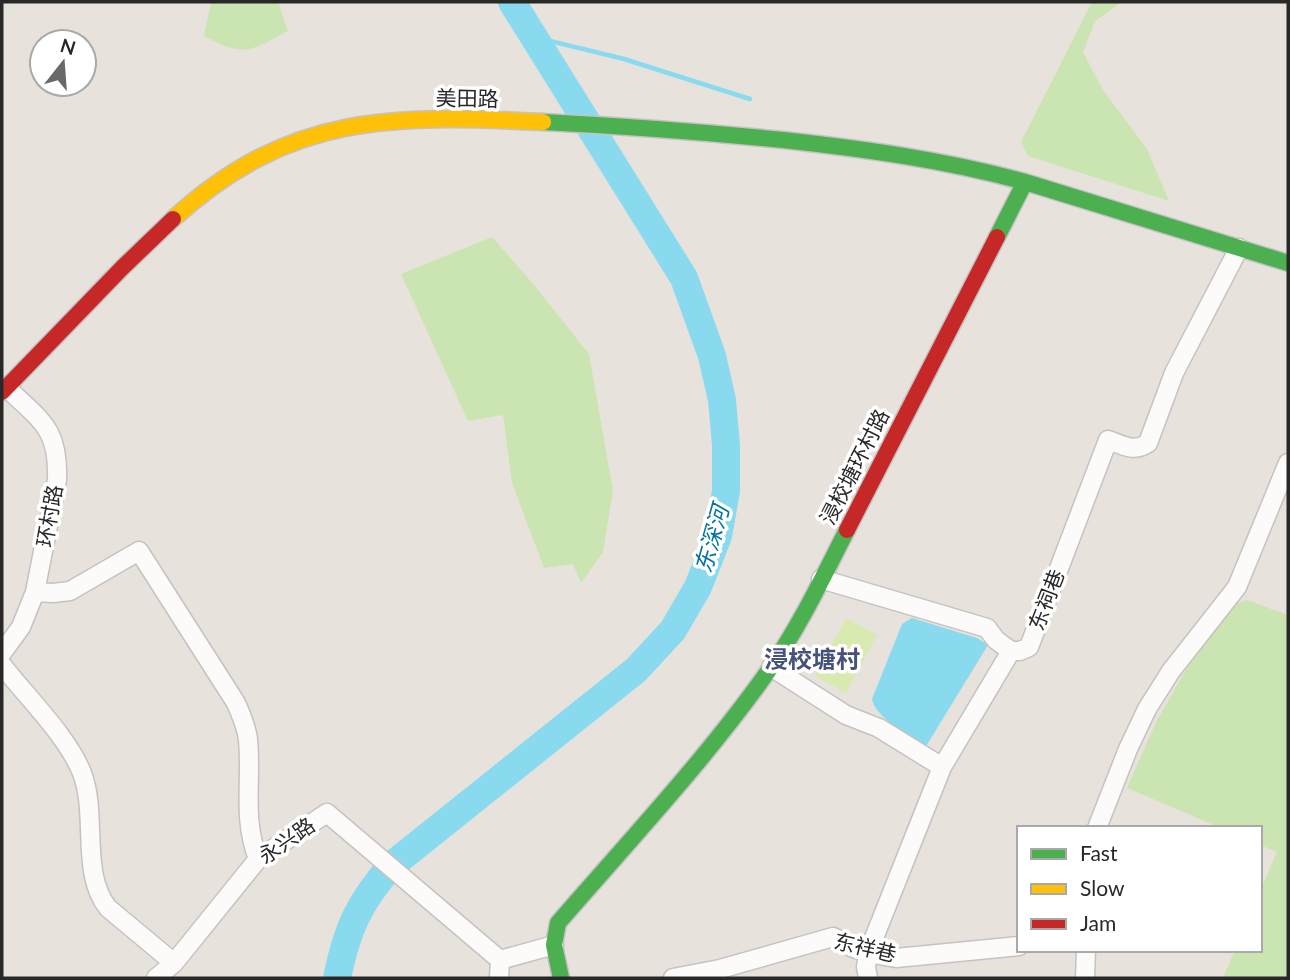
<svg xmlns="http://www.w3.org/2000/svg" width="1290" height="980" viewBox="0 0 1290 980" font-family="Lato,'Noto Sans SC',sans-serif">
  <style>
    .green { fill: #cae5b2 }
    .pitch { fill: #d8eaaf }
    .water { fill: #8adaef }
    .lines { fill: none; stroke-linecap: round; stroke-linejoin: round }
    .stream { stroke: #8adaef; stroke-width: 4.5 }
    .river { stroke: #8adaef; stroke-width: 28 }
    .street-casing { stroke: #c4c2c3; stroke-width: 21 }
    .fast-casing { stroke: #c4c2c3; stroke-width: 19 }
    .slow-casing { stroke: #c4c2c3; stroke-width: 19 }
    .jam-casing { stroke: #c4c2c3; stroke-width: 19 }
    .street { stroke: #fcfbfa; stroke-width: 18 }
    .fast { stroke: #4caf50; stroke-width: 16 }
    .slow { stroke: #ffc107; stroke-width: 16 }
    .jam { stroke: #c62828; stroke-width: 16 }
    .labels { text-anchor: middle; stroke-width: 7; stroke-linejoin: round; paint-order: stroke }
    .street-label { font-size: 21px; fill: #282828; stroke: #fff }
    .water-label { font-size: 23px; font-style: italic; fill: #0473a0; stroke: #fff }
    .quarter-label { font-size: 24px; font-weight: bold; fill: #46527b; stroke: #fff }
  </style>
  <rect width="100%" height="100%" fill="#e8e2dc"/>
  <!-- green -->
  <path class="green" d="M211,2H278L288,31C250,51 245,58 204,36Z
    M1092,2H1122L1095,21L1083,52L1103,90L1147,149L1169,201L1028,156L1021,142Z
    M492,237L534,285L589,354L613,491L603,552L581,583L573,564L544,568L512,483L503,415L468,421L401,274Z
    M1247,600L1288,615V978H1223L1235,950H1260V891L1277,852L1260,845V828H1221L1127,788L1156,722L1191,661L1234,604Z"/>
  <!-- pitch -->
  <path class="pitch" d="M846,618L877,635L846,693L815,676Z"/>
  <!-- water -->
  <path class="water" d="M912,618L977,638L988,645L925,748C911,738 874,716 872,699L902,624Z"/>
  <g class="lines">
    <!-- stream -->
    <path class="stream" d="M534,37L624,59L750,99"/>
    <!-- river -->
    <path class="river" d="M337,978C347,929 359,902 392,865L636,670L673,630L698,587L718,536L726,491V445L722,400L712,356L684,278L512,2"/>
    <defs>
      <path id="street" d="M821,579L987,628L996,640L1011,651
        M35,592L53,593L70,591L139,551L236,703C241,715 247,727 248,740C252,782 242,817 258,859
        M2,653L21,627L35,592L57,480C59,428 41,421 6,387
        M2,665C26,696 68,737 82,773C98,815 80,873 108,908L174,963
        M771,667L846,715L879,728L942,767
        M1097,828L1128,749L1147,709L1171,671L1237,587L1288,463
        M156,978L174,963L258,859L327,813L500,960
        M499,978L500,960L554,945
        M673,978L720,969L833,937L851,947L868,953L896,958L1019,946
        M868,978L866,967L868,953L942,767L1011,651H1020L1029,647L1108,440C1123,445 1134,453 1148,443L1174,373L1239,248
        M1085,978L1086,950"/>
      <path id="fast" d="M543,122C623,126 703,132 783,140C864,149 946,160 1025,182
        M997,237L1025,182L1288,263
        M561,978L554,945L558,923C630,840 706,759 769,670C800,626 823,577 847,530"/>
      <path id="slow" d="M173,219C290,112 394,115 543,122"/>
      <path id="jam" d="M2,392L122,268L173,219
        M847,530L997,237"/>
    </defs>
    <!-- street casing -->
    <use href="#street" class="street-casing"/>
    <!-- fast casing -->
    <use href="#fast" class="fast-casing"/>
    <!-- slow casing -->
    <use href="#slow" class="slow-casing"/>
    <!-- jam casing -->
    <use href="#jam" class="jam-casing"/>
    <!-- street -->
    <use href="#street" class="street"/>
    <!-- fast -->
    <use href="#fast" class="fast"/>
    <!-- slow -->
    <use href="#slow" class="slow"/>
    <!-- jam -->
    <use href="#jam" class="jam"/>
  </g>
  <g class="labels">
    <!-- street labels -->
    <g class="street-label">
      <text transform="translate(467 99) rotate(1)" y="7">美田路</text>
      <text transform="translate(855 467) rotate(-63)" y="7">浸校塘环村路</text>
      <text transform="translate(50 516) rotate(-80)" y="7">环村路</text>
      <text transform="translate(1047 600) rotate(-69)" y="7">东祠巷</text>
      <text transform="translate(287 841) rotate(-35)" y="7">永兴路</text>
      <text transform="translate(865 948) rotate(13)" y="7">东祥巷</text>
    </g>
    <!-- water labels -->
    <g class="water-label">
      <text transform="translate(712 539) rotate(-74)" y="8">东深河</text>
    </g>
    <!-- quarter labels -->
    <g class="quarter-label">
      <text x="812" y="668">浸校塘村</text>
    </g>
  </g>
  <!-- border -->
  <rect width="1290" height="980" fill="none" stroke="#282828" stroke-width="7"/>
  <!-- legend -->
  <rect x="1017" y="826" width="245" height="126" fill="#ffffff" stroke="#a9a9a9" stroke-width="2"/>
  <rect x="1031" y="849" width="35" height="10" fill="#4caf50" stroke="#a9a9a9" stroke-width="2"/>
  <text x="1080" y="861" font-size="21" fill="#282828">Fast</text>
  <rect x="1031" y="884" width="35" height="10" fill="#ffc107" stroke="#a9a9a9" stroke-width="2"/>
  <text x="1080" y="896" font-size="21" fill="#282828">Slow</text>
  <rect x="1031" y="919" width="35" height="10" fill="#c62828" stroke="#a9a9a9" stroke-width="2"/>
  <text x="1080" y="931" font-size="21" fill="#282828">Jam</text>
  <!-- north arrow -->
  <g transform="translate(63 63) rotate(17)"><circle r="33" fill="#ffffff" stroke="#a9a9a9" stroke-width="2"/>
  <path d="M0-5L12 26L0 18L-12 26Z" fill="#6b6967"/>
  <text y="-10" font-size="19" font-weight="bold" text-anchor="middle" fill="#282828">N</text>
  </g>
</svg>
